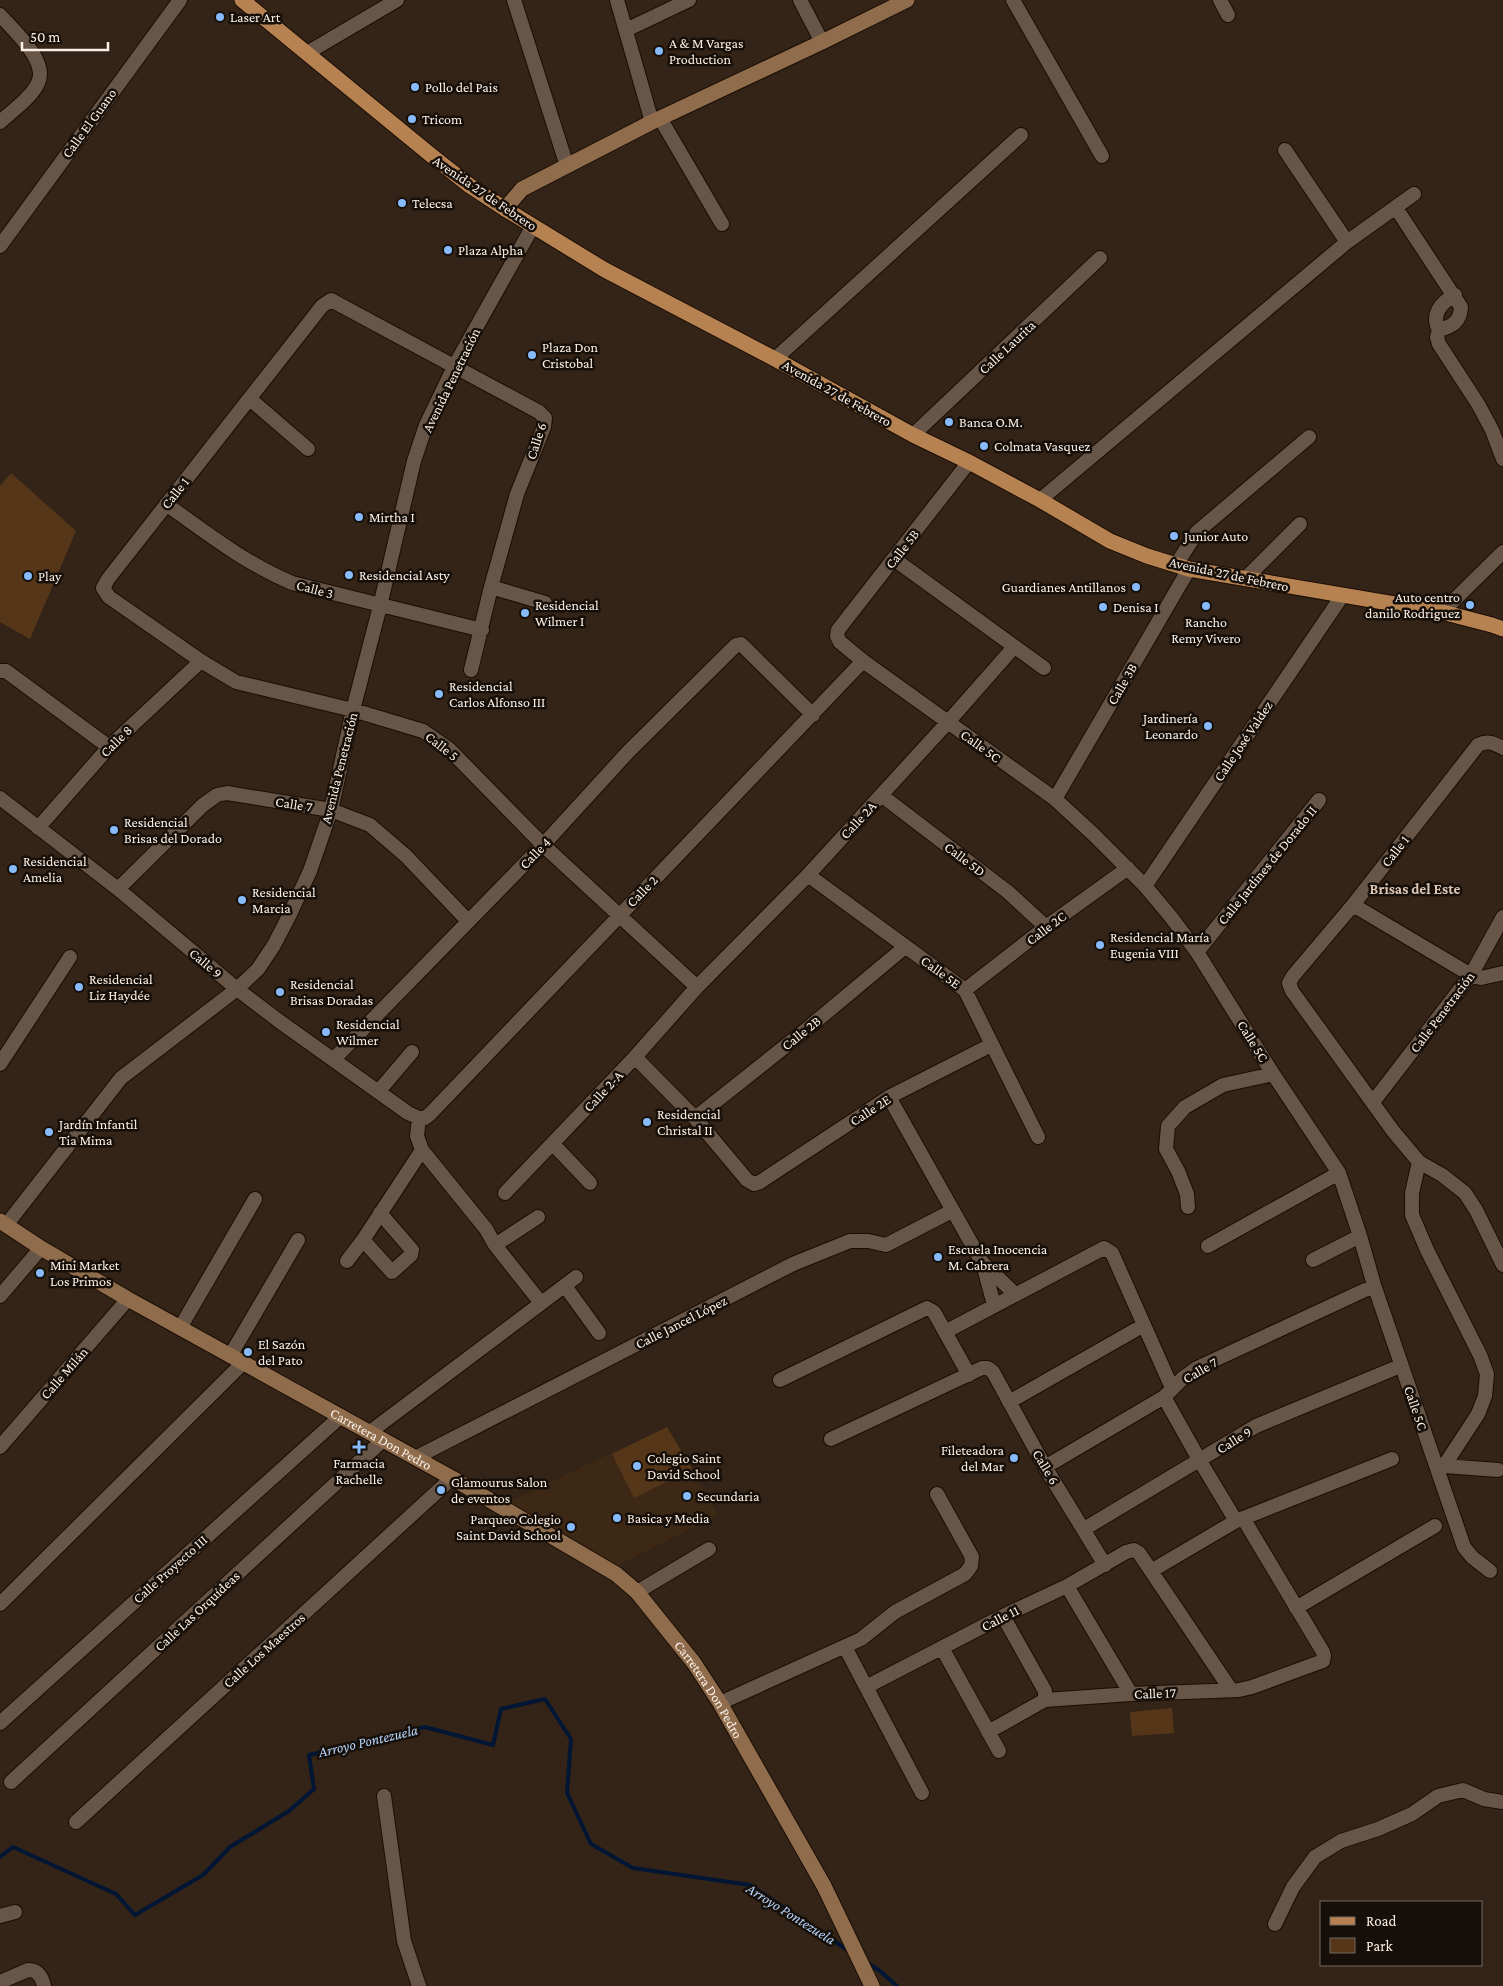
<svg xmlns="http://www.w3.org/2000/svg" width="1503" height="1986" viewBox="0 0 1503 1986" font-family="'Crimson Pro',serif">
  <style>
    .built { fill: #3d2816 }
    .green { fill: #553618 }
    .lines { fill: none; stroke-linecap: round; stroke-linejoin: round }
    .stream { stroke: #001634; stroke-width: 4 }
    .street-casing { stroke: #1b0d03; stroke-width: 16 }
    .secondary-casing { stroke: #1b0d03; stroke-width: 17 }
    .primary-casing { stroke: #1b0d03; stroke-width: 17 }
    .street { stroke: #675647; stroke-width: 14 }
    .secondary { stroke: #8f6c4c; stroke-width: 15 }
    .primary { stroke: #b78251; stroke-width: 15 }
    .poi-dot { fill: #87bbfc; stroke: #160f09; stroke-width: 2 }
    .labels { text-anchor: middle; stroke-width: 5; stroke-linejoin: round; paint-order: stroke }
    .poi-label { font-size: 14px; fill: #fbf0e7; stroke: #160f09; text-anchor: start }
    .street-label { font-size: 14px; fill: #fbf0e7; stroke: #160f09 }
    .neighbourhood-label { font-size: 15px; font-weight: bold; fill: #dac5b4; stroke: #160f09 }
    .water-label { font-size: 15px; font-style: italic; fill: #b5d5fe; stroke: #160f09 }
  </style>
  <rect width="100%" height="100%" fill="#342417"/>
  <!-- built -->
  <path class="built" d="M667,1427L718,1515L612,1568L502,1505Z"/>
  <!-- green -->
  <path class="green" d="M11,473L76,531L30,639L0,622V486Z
    M667,1427L692,1469L634,1498L612,1454Z
    M1172,1708L1174,1733L1132,1736L1130,1712Z"/>
  <g class="lines">
    <!-- stream -->
    <path class="stream" d="M0,1857L13,1847L116,1894L135,1915L203,1875L230,1847L289,1811L314,1789L309,1755L425,1727L493,1745L501,1709L545,1699L571,1739L567,1793L591,1844L633,1868L750,1885L849,1951
      M866,1962L880,1971L897,1986"/>
    <defs>
      <path id="street" d="M514,0L567,166
        M617,0L652,122
        M800,0L822,42
        M1013,0L1102,156
        M1220,0L1228,15
        M0,15C13,30 49,61 38,83C31,98 12,111 0,122
        M626,30L689,0
        M307,53L397,0
        M660,118L722,224
        M1285,150L1347,242
        M1396,208L1461,307C1460,322 1453,326 1439,330
        M0,246L180,0
        M1455,295C1440,303 1431,315 1439,330L1437,337L1439,344L1478,404L1492,430L1503,459
        M775,359L1021,135
        M250,399L308,449
        M913,435L1100,258
        M969,462L838,630L837,636L840,642L863,661L1055,799L1093,834L1145,886L1171,917L1197,952L1273,1074L1339,1173L1360,1236L1374,1285L1464,1547L1472,1557L1490,1571
        M1040,500L1347,242L1414,194
        M166,504C208,534 245,563 292,583L482,630
        M894,559L1044,668
        M1176,565L1197,532L1309,437
        M1245,579L1300,524
        M491,587L545,603
        M1442,612L1503,552
        M471,670L491,587L517,494L544,427L545,418L539,412L331,300L322,306L108,579L103,588L109,597L201,661L236,682L353,710L423,731L449,749L543,845L697,987
        M0,671H6L109,747
        M1503,748C1494,743 1488,740 1478,745L1353,905L1293,976L1289,983L1292,991L1393,1131L1419,1162L1442,1175L1465,1193L1476,1210L1503,1265
        M881,795L1008,892L1046,927
        M0,798L118,889L237,989L279,1021L408,1113L419,1118
        M1055,799L1189,569
        M38,828L109,747L201,661
        M808,875L965,990L1038,1137
        M1145,886L1342,596
        M118,889L203,805L217,795L227,793L331,810L370,825L406,856L467,920
        M1353,905L1471,975L1481,978L1503,973
        M1197,952L1319,800
        M965,990L1046,927L1128,868
        M635,1057L695,1118L747,1180L754,1184L760,1182L889,1097L991,1045
        M333,1060L543,845L628,752L736,645L741,644L813,715
        M0,1064L70,957
        M378,1092L412,1052
        M889,1097L983,1264L994,1305
        M1373,1102L1471,975L1503,917
        M419,1118H425L430,1114L863,661
        M419,1118L417,1136L422,1150L486,1229L495,1245L541,1303
        M695,1118L802,1033L905,947
        M553,1144L590,1183
        M1419,1162L1412,1193V1215L1427,1250L1480,1355L1487,1374L1485,1396L1478,1414L1444,1466
        M505,1193L635,1057L697,987L808,875L948,722L1014,647
        M1188,1207L1187,1194L1178,1171L1166,1149L1168,1126L1185,1107L1223,1085L1273,1074
        M7,1224L121,1078L237,989L258,969L274,945L290,914L310,871L331,810L353,710L380,606L414,461L426,425L454,367L533,226
        M363,1240L392,1272L411,1255L412,1250L380,1213
        M495,1245L538,1217
        M1208,1246L1339,1173
        M1313,1260L1360,1236
        M347,1261L363,1240L422,1150
        M984,1264L1015,1294
        M565,1286L599,1333
        M0,1296L41,1248
        M180,1328L255,1199
        M945,1332L1104,1248L1112,1253L1172,1388
        M230,1356L298,1240
        M780,1380L927,1308L934,1312L969,1375
        M1164,1397L1200,1461L1236,1521
        M1009,1402L1144,1325
        M370,1432L576,1277
        M831,1439L982,1368H988L993,1372L1045,1467L1105,1565
        M0,1447L128,1299
        M415,1458L793,1264L850,1241H868L886,1245L952,1211
        M1045,1467L1164,1397L1183,1378L1197,1368L1365,1290
        M1437,1467L1444,1466L1498,1470
        M1084,1529L1256,1426L1393,1369
        M1151,1571L1236,1521L1392,1459
        M1067,1586L1131,1694
        M637,1592L709,1549
        M0,1604L243,1363
        M1296,1608L1435,1526
        M1003,1616L1045,1691V1700
        M845,1647L922,1793
        M942,1648L999,1751
        M866,1687L1003,1616L1067,1586L1126,1552L1134,1550L1139,1553L1231,1690
        M720,1703L861,1639L895,1612L965,1574L971,1566L972,1557L937,1494
        M0,1723L341,1416
        M988,1732L1045,1700L1131,1694L1239,1690L1252,1687L1323,1661L1324,1656L1323,1652L1243,1518
        M11,1782L383,1440
        M384,1796L404,1941L419,1986
        M76,1822L452,1478
        M0,1916L15,1912
        M1275,1924L1293,1887L1315,1857L1341,1841L1378,1829L1412,1814L1438,1796L1463,1790L1484,1799L1503,1802
        M0,1982L28,1970C38,1970 42,1977 44,1986"/>
      <g id="secondary">
        <path d="M505,209L522,189L652,122L822,42L907,0"/>
        <path id="s1" d="M0,1221L41,1248L128,1299L452,1478L616,1574L637,1592L694,1663L720,1703L824,1886L872,1986"/>
      </g>
      <path id="primary" d="M242,0L432,156L470,186L505,209L605,270L775,359L913,435L969,462L1040,500L1110,541L1147,556L1189,569L1442,612L1492,625L1503,629"/>
    </defs>
    <!-- street casing -->
    <use href="#street" class="street-casing"/>
    <!-- secondary casing -->
    <use href="#secondary" class="secondary-casing"/>
    <!-- primary casing -->
    <use href="#primary" class="primary-casing"/>
    <!-- street -->
    <use href="#street" class="street"/>
    <!-- secondary -->
    <use href="#secondary" class="secondary"/>
    <!-- primary -->
    <use href="#primary" class="primary"/>
  </g>
  <!-- markers -->
  <g class="poi-dot">
    <circle cx="220" cy="17" r="5"/>
    <circle cx="659" cy="51" r="5"/>
    <circle cx="415" cy="87" r="5"/>
    <circle cx="412" cy="119" r="5"/>
    <circle cx="402" cy="203" r="5"/>
    <circle cx="448" cy="250" r="5"/>
    <circle cx="532" cy="355" r="5"/>
    <circle cx="949" cy="422" r="5"/>
    <circle cx="984" cy="446" r="5"/>
    <circle cx="359" cy="517" r="5"/>
    <circle cx="1174" cy="536" r="5"/>
    <circle cx="349" cy="575" r="5"/>
    <circle cx="28" cy="576" r="5"/>
    <circle cx="1136" cy="587" r="5"/>
    <circle cx="1470" cy="605" r="5"/>
    <circle cx="1206" cy="606" r="5"/>
    <circle cx="1103" cy="607" r="5"/>
    <circle cx="525" cy="613" r="5"/>
    <circle cx="439" cy="694" r="5"/>
    <circle cx="1208" cy="726" r="5"/>
    <circle cx="114" cy="830" r="5"/>
    <circle cx="13" cy="869" r="5"/>
    <circle cx="242" cy="900" r="5"/>
    <circle cx="1100" cy="945" r="5"/>
    <circle cx="79" cy="987" r="5"/>
    <circle cx="280" cy="992" r="5"/>
    <circle cx="326" cy="1032" r="5"/>
    <circle cx="647" cy="1122" r="5"/>
    <circle cx="49" cy="1132" r="5"/>
    <circle cx="938" cy="1257" r="5"/>
    <circle cx="40" cy="1273" r="5"/>
    <circle cx="248" cy="1352" r="5"/>
    <path d="M356.5 1439.5h5v5h5v5h-5v5h-5v-5h-5v-5h5z"/>
    <circle cx="1014" cy="1458" r="5"/>
    <circle cx="637" cy="1466" r="5"/>
    <circle cx="441" cy="1490" r="5"/>
    <circle cx="687" cy="1496" r="5"/>
    <circle cx="617" cy="1518" r="5"/>
    <circle cx="571" cy="1527" r="5"/>
  </g>
  <g class="labels">
    <!-- poi labels -->
    <g class="poi-label">
      <text x="230" y="22">Laser Art</text>
      <text x="669" y="48">A &amp; M Vargas<tspan x="669" dy="16">Production</tspan></text>
      <text x="425" y="92">Pollo del Pais</text>
      <text x="422" y="124">Tricom</text>
      <text x="412" y="208">Telecsa</text>
      <text x="458" y="255">Plaza Alpha</text>
      <text x="542" y="352">Plaza Don<tspan x="542" dy="16">Cristobal</tspan></text>
      <text x="959" y="427">Banca O.M.</text>
      <text x="994" y="451">Colmata Vasquez</text>
      <text x="369" y="522">Mirtha I</text>
      <text x="1184" y="541">Junior Auto</text>
      <text x="359" y="580">Residencial Asty</text>
      <text x="38" y="581">Play</text>
      <text x="1126" y="592" text-anchor="end">Guardianes Antillanos</text>
      <text x="1460" y="602" text-anchor="end">Auto centro<tspan x="1460" dy="16">danilo Rodriguez</tspan></text>
      <text x="535" y="610">Residencial<tspan x="535" dy="16">Wilmer I</tspan></text>
      <text x="1113" y="612">Denisa I</text>
      <text x="1206" y="627" text-anchor="middle">Rancho<tspan x="1206" dy="16">Remy Vivero</tspan></text>
      <text x="449" y="691">Residencial<tspan x="449" dy="16">Carlos Alfonso III</tspan></text>
      <text x="1198" y="723" text-anchor="end">Jardinería<tspan x="1198" dy="16">Leonardo</tspan></text>
      <text x="124" y="827">Residencial<tspan x="124" dy="16">Brisas del Dorado</tspan></text>
      <text x="23" y="866">Residencial<tspan x="23" dy="16">Amelia</tspan></text>
      <text x="252" y="897">Residencial<tspan x="252" dy="16">Marcia</tspan></text>
      <text x="1110" y="942">Residencial María<tspan x="1110" dy="16">Eugenia VIII</tspan></text>
      <text x="89" y="984">Residencial<tspan x="89" dy="16">Liz Haydée</tspan></text>
      <text x="290" y="989">Residencial<tspan x="290" dy="16">Brisas Doradas</tspan></text>
      <text x="336" y="1029">Residencial<tspan x="336" dy="16">Wilmer</tspan></text>
      <text x="657" y="1119">Residencial<tspan x="657" dy="16">Christal II</tspan></text>
      <text x="59" y="1129">Jardín Infantil<tspan x="59" dy="16">Tia Mima</tspan></text>
      <text x="948" y="1254">Escuela Inocencia<tspan x="948" dy="16">M. Cabrera</tspan></text>
      <text x="50" y="1270">Mini Market<tspan x="50" dy="16">Los Primos</tspan></text>
      <text x="258" y="1349">El Sazón<tspan x="258" dy="16">del Pato</tspan></text>
      <text x="1004" y="1455" text-anchor="end">Fileteadora<tspan x="1004" dy="16">del Mar</tspan></text>
      <text x="647" y="1463">Colegio Saint<tspan x="647" dy="16">David School</tspan></text>
      <text x="359" y="1468" text-anchor="middle">Farmacia<tspan x="359" dy="16">Rachelle</tspan></text>
      <text x="451" y="1487">Glamourus Salon<tspan x="451" dy="16">de eventos</tspan></text>
      <text x="697" y="1501">Secundaria</text>
      <text x="627" y="1523">Basica y Media</text>
      <text x="561" y="1524" text-anchor="end">Parqueo Colegio<tspan x="561" dy="16">Saint David School</tspan></text>
    </g>
    <!-- street labels -->
    <g class="street-label">
      <text transform="translate(89 123) rotate(-54)" y="5">Calle El Guano</text>
      <text transform="translate(485 193) rotate(34)" y="5">Avenida 27 de Febrero</text>
      <text transform="translate(1007 347) rotate(-43)" y="5">Calle Laurita</text>
      <text transform="translate(451 380) rotate(-64)" y="5">Avenida Penetración</text>
      <text transform="translate(837 393) rotate(29)" y="5">Avenida 27 de Febrero</text>
      <text transform="translate(536 441) rotate(-72)" y="5">Calle 6</text>
      <text transform="translate(175 493) rotate(-52)" y="5">Calle 1</text>
      <text transform="translate(902 549) rotate(-52)" y="5">Calle 5B</text>
      <text transform="translate(1229 574) rotate(12)" y="5">Avenida 27 de Febrero</text>
      <text transform="translate(315 589) rotate(15)" y="5">Calle 3</text>
      <text transform="translate(1122 684) rotate(-60)" y="5">Calle 3B</text>
      <text transform="translate(116 741) rotate(-45)" y="5">Calle 8</text>
      <text transform="translate(1243 741) rotate(-56)" y="5">Calle José Valdez</text>
      <text transform="translate(442 746) rotate(38)" y="5">Calle 5</text>
      <text transform="translate(981 746) rotate(36)" y="5">Calle 5C</text>
      <text transform="translate(339 768) rotate(-76)" y="5">Avenida Penetración</text>
      <text transform="translate(294 804) rotate(9)" y="5">Calle 7</text>
      <text transform="translate(858 820) rotate(-47)" y="5">Calle 2A</text>
      <text transform="translate(1395 851) rotate(-52)" y="5">Calle 1</text>
      <text transform="translate(535 853) rotate(-46)" y="5">Calle 4</text>
      <text transform="translate(965 859) rotate(37)" y="5">Calle 5D</text>
      <text transform="translate(1267 865) rotate(-51)" y="5">Calle Jardines de Dorado II</text>
      <text transform="translate(642 891) rotate(-46)" y="5">Calle 2</text>
      <text transform="translate(1046 928) rotate(-37)" y="5">Calle 2C</text>
      <text transform="translate(206 963) rotate(40)" y="5">Calle 9</text>
      <text transform="translate(941 972) rotate(36)" y="5">Calle 5E</text>
      <text transform="translate(1442 1012) rotate(-53)" y="5">Calle Penetración</text>
      <text transform="translate(801 1033) rotate(-39)" y="5">Calle 2B</text>
      <text transform="translate(1253 1041) rotate(58)" y="5">Calle 5C</text>
      <text transform="translate(603 1091) rotate(-47)" y="5">Calle 2-A</text>
      <text transform="translate(870 1110) rotate(-33)" y="5">Calle 2E</text>
      <text transform="translate(681 1322) rotate(-27)" y="5">Calle Jancel López</text>
      <text transform="translate(1200 1370) rotate(-30)" y="5">Calle 7</text>
      <text transform="translate(64 1373) rotate(-49)" y="5">Calle Milán</text>
      <text transform="translate(1416 1408) rotate(71)" y="5">Calle 5C</text>
      <text dy="5" stroke="none"><textPath href="#s1" startOffset="439">Carretera Don Pedro</textPath></text>
      <text transform="translate(1234 1440) rotate(-32)" y="5">Calle 9</text>
      <text transform="translate(1046 1467) rotate(59)" y="5">Calle 6</text>
      <text transform="translate(170 1569) rotate(-42)" y="5">Calle Proyecto III</text>
      <text transform="translate(197 1611) rotate(-43)" y="5">Calle Las Orquídeas</text>
      <text transform="translate(1000 1618) rotate(-27)" y="5">Calle 11</text>
      <text transform="translate(264 1650) rotate(-42)" y="5">Calle Los Maestros</text>
      <text dy="5" stroke="none"><textPath href="#s1" startOffset="859">Carretera Don Pedro</textPath></text>
      <text transform="translate(1155 1693) rotate(-2)" y="5">Calle 17</text>
    </g>
    <!-- neighbourhood labels -->
    <g class="neighbourhood-label">
      <text x="1415" y="894">Brisas del Este</text>
    </g>
    <!-- water labels -->
    <g class="water-label">
      <text transform="translate(368 1741) rotate(-13)" y="5">Arroyo Pontezuela</text>
      <text transform="translate(791 1914) rotate(32)" y="5">Arroyo Pontezuela</text>
    </g>
  </g>
  <!-- legend -->
  <rect x="1320" y="1901" width="162" height="65" fill="#160f09" stroke="#726962"/>
  <rect x="1330" y="1917" width="25" height="8" fill="#b78251" stroke="#726962"/>
  <text x="1366" y="1926" font-size="15" fill="#fbf0e7">Road</text>
  <rect x="1330" y="1938" width="25" height="15" fill="#553618" stroke="#726962"/>
  <text x="1366" y="1951" font-size="15" fill="#fbf0e7">Park</text>
  <!-- scale -->
  <path d="M22 42v8h86v-8" fill="none" stroke="#fbf0e7" stroke-width="2.5"/>
  <text x="30" y="42" font-size="15" fill="#fbf0e7" stroke="#160f09" stroke-width="4" paint-order="stroke">50 m</text>
</svg>
